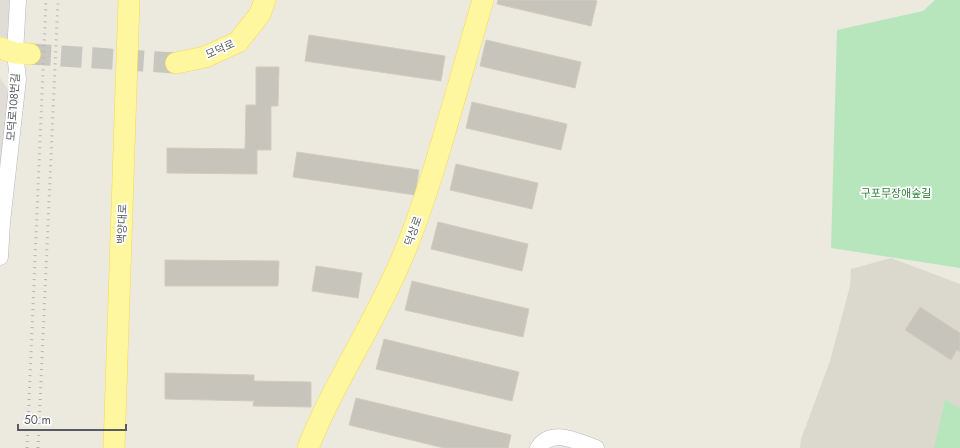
<svg xmlns="http://www.w3.org/2000/svg" width="960" height="448" viewBox="0 0 960 448" font-family="Jost,'Noto Sans KR',sans-serif">
  <style>
    .industrial { fill: #dfddd6 }
    .education { fill: #dbd9cd }
    .green { fill: #b8e6bc }
    .building { fill: #c7c4bb; stroke: #d1ccbc }
    .lines { fill: none; stroke-linecap: round; stroke-linejoin: round }
    .major-tunnel { stroke: #c7c6bf; stroke-width: 21; stroke-dasharray: 21 10; stroke-linecap: butt }
    .minor-casing { stroke: #b6b9bf; stroke-width: 17 }
    .major-casing { stroke: #fbd748; stroke-width: 22 }
    .minor { stroke: #fff; stroke-width: 16 }
    .major { stroke: #fff7a0; stroke-width: 21 }
    .rail { stroke: #b3b4b4; stroke-width: 3; stroke-dasharray: 1 5; stroke-linecap: butt }
    .labels { text-anchor: middle; stroke-width: 3.5; stroke-linejoin: round; paint-order: stroke }
    .street-label { font-size: 11px; fill: #575b61; stroke: #fff }
    .park-label { font-size: 11px; fill: #2e8238; stroke: #fff }
  </style>
  <rect width="100%" height="100%" fill="#eceade"/>
  <!-- industrial -->
  <path class="industrial" d="M0,0H14L10,32L7,38L0,36Z
    M0,78L11,94L0,197Z"/>
  <!-- education -->
  <path class="education" d="M891,258L960,284V448H800L801,439L830,361L850,286L851,269Z"/>
  <!-- green -->
  <path class="green" d="M935,0H960V268L831,248L837,30L923,11Z
    M945,399L960,409V448H934Z"/>
  <!-- building -->
  <path class="building" d="M498,0H594L597,1L591,26L497,4Z
    M309,35L445,56L441,81L305,61Z
    M486,40L581,62L575,88L480,66Z
    M256,67H279L278,106H271V150H257V174L167,173V148L245,149L246,105H256Z
    M472,102L567,124L561,150L466,128Z
    M297,152L419,170L415,195L293,177Z
    M456,164L538,183L532,209L450,190Z
    M438,222L528,244L522,271L431,249Z
    M165,260L279,261L278,286H165Z
    M316,266L362,273L358,298L312,291Z
    M412,281L529,309L523,337L405,310Z
    M920,307L960,333V352L957,350L951,360L905,330Z
    M384,339L519,372L512,401L376,369Z
    M165,373L254,375V381L311,382V407L253,406L254,401L165,399Z
    M356,398L511,435L508,448H444L349,425Z"/>
  <g class="lines">
    <!-- major-tunnel -->
    <path class="major-tunnel" d="M30,54L176,63"/>
    <defs>
      <path id="minor" d="M0,257L2,222L18,79L15,53L18,0
        M538,448C551,427 578,442 596,448"/>
      <path id="major" d="M0,48L15,53L30,54
        M176,63L205,57L238,42L260,14L265,0
        M114,448L129,0
        M308,448C334,382 375,323 402,258C414,231 423,203 432,175C450,117 466,58 483,0"/>
    </defs>
    <!-- minor casing -->
    <use href="#minor" class="minor-casing"/>
    <!-- major casing -->
    <use href="#major" class="major-casing"/>
    <!-- minor -->
    <use href="#minor" class="minor"/>
    <!-- major -->
    <use href="#major" class="major"/>
    <!-- rail -->
    <path class="rail" d="M27,448L46,0
      M38,448L58,0"/>
  </g>
  <g class="labels">
    <!-- street labels -->
    <g class="street-label">
      <text transform="translate(220 49) rotate(-24)" y="4">모덕로</text>
      <text transform="translate(13 107) rotate(-86)" y="4">모덕로108번길</text>
      <text transform="translate(122 224) rotate(-88)" y="4">백양대로</text>
      <text transform="translate(413 231) rotate(-70)" y="4">덕상로</text>
    </g>
    <!-- park labels -->
    <g class="park-label">
      <text x="896" y="197">구포무장애숲길</text>
    </g>
  </g>
  <!-- scale -->
  <path d="M18 424v6h108v-6" fill="none" stroke="#575b61" stroke-width="2"/>
  <text x="24" y="424" font-size="12" fill="#575b61" stroke="#ffffff" stroke-width="3" paint-order="stroke">50 m</text>
</svg>
